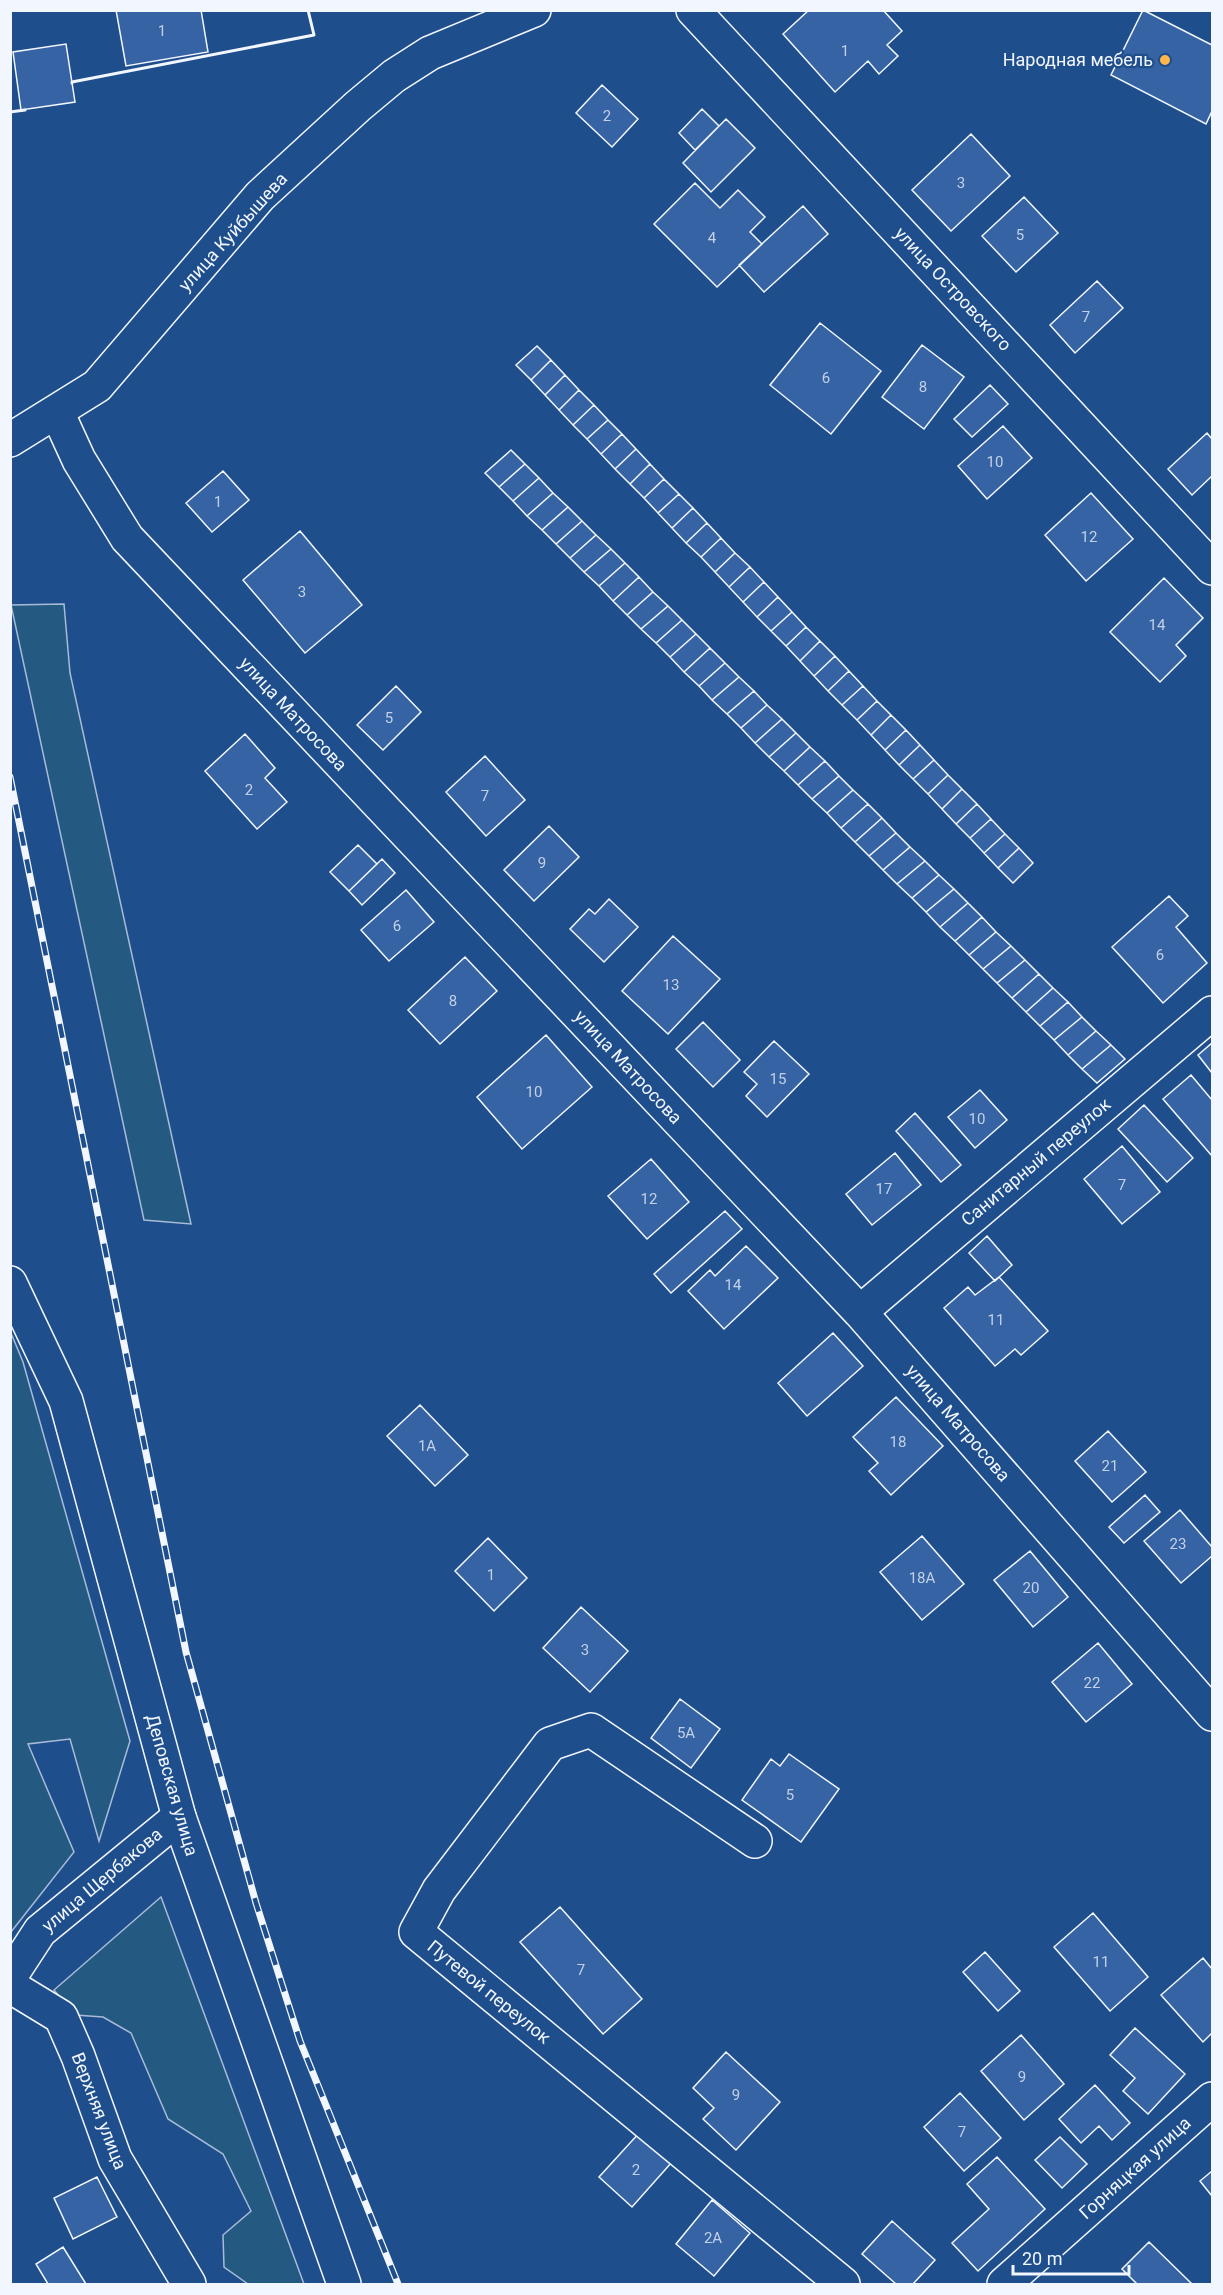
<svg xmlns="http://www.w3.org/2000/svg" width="1223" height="2295" viewBox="0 0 1223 2295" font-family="Roboto,sans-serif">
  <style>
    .green { fill: #245a82; stroke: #a8bbd7; stroke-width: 1.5 }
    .building { fill: #3563a3; stroke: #f2f6ff; stroke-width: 1.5 }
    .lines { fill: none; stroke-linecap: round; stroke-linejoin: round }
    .minor-casing { stroke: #f2f6ff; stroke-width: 36 }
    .tertiary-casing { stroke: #f2f6ff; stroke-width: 36 }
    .minor { stroke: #1f4e8c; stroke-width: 33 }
    .tertiary { stroke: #1f4e8c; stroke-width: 33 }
    .rail-casing { stroke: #f2f6ff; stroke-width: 7 }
    .rail { stroke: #1f4e8c; stroke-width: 4.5; stroke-dasharray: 14; stroke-linecap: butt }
    .wall { stroke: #f2f6ff; stroke-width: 3 }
    .poi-dot { fill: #ffb74d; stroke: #1f4e8c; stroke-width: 2 }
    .labels { text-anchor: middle; stroke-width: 4.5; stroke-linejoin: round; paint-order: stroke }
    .number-label { font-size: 15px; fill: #c3d1e8 }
    .poi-label { font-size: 18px; fill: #f2f6ff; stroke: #1f4e8c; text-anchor: end }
    .street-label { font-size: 18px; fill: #f2f6ff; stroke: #1f4e8c }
  </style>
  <rect width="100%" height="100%" fill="#1f4e8c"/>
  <!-- green -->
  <path class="green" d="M64,604L70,673L191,1224L144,1220L11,605Z
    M11,1333L23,1362L130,1741L99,1841L70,1739L28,1744L74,1852L11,1932Z
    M161,1897L304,2284H248L224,2267L223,2235L251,2211L223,2154L168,2119L131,2033L103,2017L75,2015L54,1990Z"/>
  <!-- building -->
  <path class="building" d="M116,10H201L208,52L126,66Z
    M809,10H883L902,31L887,45L898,56L879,74L868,61L835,92L783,34Z
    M1143,10L1212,45V111L1206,124L1111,75Z
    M66,44L75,102L21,110L13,52Z
    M602,85L638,119L612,147L576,113Z
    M702,109L719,126L695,150L679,133Z
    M726,119L755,148L711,192L683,163Z
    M971,134L1010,176L951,231L912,190Z
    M695,183L720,208L738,190L765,217L750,232L762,244L717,287L654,224Z
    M1024,197L1058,233L1016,272L982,236Z
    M803,206L828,234L764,292L739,265Z
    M1097,281L1123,308L1075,353L1050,325Z
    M820,323L881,371L831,434L770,385Z
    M922,345L964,377L924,429L882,397Z
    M537,346L551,360L531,380L516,365Z
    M551,360L565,375L545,395L531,380Z
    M565,375L579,390L559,410L545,395Z
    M990,385L1008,404L972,437L954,419Z
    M579,390L594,405L573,425L559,410Z
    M594,405L608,420L587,439L573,425Z
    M608,420L622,434L601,454L587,439Z
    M1003,426L1032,458L987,499L958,466Z
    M1207,433L1212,439V476L1192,495L1168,469Z
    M622,434L636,449L615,469L601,454Z
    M636,449L650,464L630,484L615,469Z
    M511,450L525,464L499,487L485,473Z
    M525,464L539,478L513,501L499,487Z
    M650,464L664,479L644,498L630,484Z
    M223,471L249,500L212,532L186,503Z
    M539,478L553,493L527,516L513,501Z
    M664,479L679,494L658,513L644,498Z
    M553,493L568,507L542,530L527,516Z
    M1091,493L1133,539L1086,581L1045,535Z
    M679,494L693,508L672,528L658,513Z
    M568,507L582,521L556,544L542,530Z
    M693,508L707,523L686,543L672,528Z
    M582,521L596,535L570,558L556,544Z
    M707,523L721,538L701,557L686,543Z
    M300,531L362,605L305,653L243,580Z
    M596,535L611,549L584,572L570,558Z
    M721,538L735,553L715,572L701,557Z
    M611,549L625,563L599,586L584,572Z
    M735,553L750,567L729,587L715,572Z
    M625,563L639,577L613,601L599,586Z
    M750,567L764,582L743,602L729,587Z
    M639,577L653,592L627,615L613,601Z
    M1164,578L1203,618L1176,645L1186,656L1160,682L1110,632Z
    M764,582L778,597L757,617L743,602Z
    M653,592L668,606L641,629L627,615Z
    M778,597L792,612L771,631L757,617Z
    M668,606L682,620L656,643L641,629Z
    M792,612L806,627L786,646L771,631Z
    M682,620L696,634L670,657L656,643Z
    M806,627L820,641L800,661L786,646Z
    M696,634L710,648L684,672L670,657Z
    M820,641L835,656L814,676L800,661Z
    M710,648L725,663L699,686L684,672Z
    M835,656L849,671L828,691L814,676Z
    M725,663L739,677L712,700L699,686Z
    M849,671L863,686L842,705L828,691Z
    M739,677L754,691L727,714L712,700Z
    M396,686L421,712L383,750L357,725Z
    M863,686L877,701L857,720L842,705Z
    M754,691L767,705L741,728L727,714Z
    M877,701L891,715L871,735L857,720Z
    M767,705L782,719L755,743L741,728Z
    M891,715L906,730L885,750L871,735Z
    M782,719L796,733L769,757L755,743Z
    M906,730L920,745L899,765L885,750Z
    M796,733L810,747L784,771L769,757Z
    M245,734L275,768L265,778L287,802L257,829L205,771Z
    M920,745L934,760L913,779L899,765Z
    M810,747L825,761L798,785L784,771Z
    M485,756L525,800L486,836L446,792Z
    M934,760L948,775L928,794L913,779Z
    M825,761L839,776L812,799L798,785Z
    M948,775L962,789L942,809L928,794Z
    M839,776L853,790L827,813L812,799Z
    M962,789L977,804L956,824L942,809Z
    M853,790L868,804L841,828L827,813Z
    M868,804L882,818L855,842L841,828Z
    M977,804L991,819L970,838L956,824Z
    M882,818L896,833L869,856L855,842Z
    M991,819L1005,834L984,853L970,838Z
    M549,826L579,857L534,901L504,870Z
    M896,833L910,847L883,870L869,856Z
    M1005,834L1019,848L998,868L984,853Z
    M358,845L377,864L349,891L330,872Z
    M910,847L925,861L897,884L883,870Z
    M1019,848L1033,863L1013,883L998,868Z
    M382,859L395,873L362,905L349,891Z
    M925,861L939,875L912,898L897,884Z
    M939,875L954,889L926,912L912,898Z
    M954,889L968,903L940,927L926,912Z
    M406,890L434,922L389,961L361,930Z
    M1169,896L1188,916L1176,927L1207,963L1163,1003L1112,947Z
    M609,899L638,927L604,962L570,929L589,909L595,914Z
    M968,903L982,917L955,941L940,927Z
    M982,917L996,932L969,955L955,941Z
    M996,932L1011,946L983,969L969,955Z
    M673,936L720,979L668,1034L622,991Z
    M1011,946L1025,960L997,983L983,969Z
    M465,957L497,991L440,1044L408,1010Z
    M1025,960L1039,974L1012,998L997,983Z
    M1039,974L1053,988L1026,1012L1012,998Z
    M1053,988L1068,1002L1040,1026L1026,1012Z
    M1068,1002L1082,1017L1054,1040L1040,1026Z
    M1082,1017L1096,1031L1068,1055L1054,1040Z
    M703,1022L740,1060L713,1087L676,1049Z
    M1096,1031L1111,1045L1082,1069L1068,1055Z
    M546,1035L592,1087L522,1149L477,1097Z
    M774,1041L809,1074L767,1117L746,1096L757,1084L744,1072Z
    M1212,1043V1073L1198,1055Z
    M1111,1045L1125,1059L1097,1083L1082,1069Z
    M1191,1075L1212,1100V1156L1163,1099Z
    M980,1090L1007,1120L975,1148L948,1117Z
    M1144,1105L1193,1158L1167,1182L1118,1129Z
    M915,1113L961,1165L941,1182L896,1131Z
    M1122,1146L1160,1192L1122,1224L1084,1179Z
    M895,1153L921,1185L872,1225L846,1194Z
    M651,1159L689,1202L647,1239L608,1196Z
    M725,1211L742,1229L671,1293L654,1274Z
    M987,1236L1012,1265L995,1281L969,1253Z
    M746,1246L778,1278L724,1329L688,1291L710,1270L715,1276Z
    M999,1277L1048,1331L1021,1355L1015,1349L995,1366L944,1308L968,1287L975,1295Z
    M833,1333L863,1366L807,1416L778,1383Z
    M896,1397L943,1446L891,1495L869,1471L878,1463L853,1437Z
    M420,1405L468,1455L435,1486L387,1436Z
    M1108,1431L1146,1472L1112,1502L1075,1461Z
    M1145,1495L1160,1512L1124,1543L1109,1527Z
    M1180,1510L1212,1547V1556L1181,1583L1144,1541Z
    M922,1536L964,1584L922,1620L880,1572Z
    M488,1538L527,1578L494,1611L455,1571Z
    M1030,1551L1068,1597L1033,1627L994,1580Z
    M581,1607L628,1651L590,1692L543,1648Z
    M1098,1643L1132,1684L1086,1722L1052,1682Z
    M680,1699L720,1729L691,1768L651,1738Z
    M789,1754L839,1789L801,1842L742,1800L771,1759L780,1766Z
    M560,1907L642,1999L603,2034L520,1942Z
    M1093,1913L1148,1977L1110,2011L1054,1947Z
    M985,1952L1020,1991L998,2011L963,1972Z
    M1203,1958L1212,1969V2033L1203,2042L1161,1995Z
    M1135,2028L1185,2074L1148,2114L1123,2091L1135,2078L1110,2055Z
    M1021,2035L1064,2084L1024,2120L981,2071Z
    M726,2052L780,2102L736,2150L703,2119L714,2108L693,2088Z
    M1095,2085L1130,2123L1112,2140L1099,2126L1081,2143L1059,2119Z
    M960,2093L1001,2138L964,2171L924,2127Z
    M640,2132L672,2162L632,2207L599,2177Z
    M1060,2137L1087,2164L1062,2188L1035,2160Z
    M997,2157L1045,2209L978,2271L952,2243L989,2209L967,2184Z
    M1212,2171V2196L1200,2181Z
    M97,2177L117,2217L73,2239L54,2198Z
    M712,2200L750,2233L714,2276L676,2244Z
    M892,2221L935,2260L913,2284H896L862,2254Z
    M1149,2242L1192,2284H1137L1122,2269Z
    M63,2247L86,2284H48L36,2264Z"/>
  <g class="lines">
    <defs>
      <path id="minor" d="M693,10L1212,568
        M57,412L79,460L127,538L860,1312L1212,1714
        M860,1312L1212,1013
        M755,1841L591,1730L550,1744L439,1890L416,1932L843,2284
        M10,1977L40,1931L179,1817
        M10,1986L61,2017L78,2056L115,2159L189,2284
        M1004,2284L1212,2099"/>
      <path id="tertiary" d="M10,440L97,386L260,196L358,106L394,76L430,53L534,10
        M10,1283L66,1401L179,1817L344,2284"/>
    </defs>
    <!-- minor casing -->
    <use href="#minor" class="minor-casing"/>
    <!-- tertiary casing -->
    <use href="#tertiary" class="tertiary-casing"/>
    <!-- minor -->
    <use href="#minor" class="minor"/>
    <!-- tertiary -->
    <use href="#tertiary" class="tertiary"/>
    <defs>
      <path id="rail" d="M10,777L186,1652L256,1903L300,2041L398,2284"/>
    </defs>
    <!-- rail casing -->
    <use href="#rail" class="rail-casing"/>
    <!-- rail -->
    <use href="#rail" class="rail"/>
    <!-- wall -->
    <path class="wall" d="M72,83V82L314,35L308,10
      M10,112L25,110"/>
  </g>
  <!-- markers -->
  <circle class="poi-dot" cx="1165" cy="60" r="6"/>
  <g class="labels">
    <!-- number labels -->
    <g class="number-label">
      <text x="162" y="36">1</text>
      <text x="845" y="56">1</text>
      <text x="607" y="121">2</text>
      <text x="961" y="188">3</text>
      <text x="1020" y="240">5</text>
      <text x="712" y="243">4</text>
      <text x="1086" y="322">7</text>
      <text x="826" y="383">6</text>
      <text x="923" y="392">8</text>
      <text x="995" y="467">10</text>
      <text x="218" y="507">1</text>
      <text x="1089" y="542">12</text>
      <text x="302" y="597">3</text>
      <text x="1157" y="630">14</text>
      <text x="389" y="723">5</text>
      <text x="249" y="795">2</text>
      <text x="485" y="801">7</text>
      <text x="542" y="868">9</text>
      <text x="397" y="931">6</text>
      <text x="1160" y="960">6</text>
      <text x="671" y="990">13</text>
      <text x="453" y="1006">8</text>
      <text x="778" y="1084">15</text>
      <text x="534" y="1097">10</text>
      <text x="977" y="1124">10</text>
      <text x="1122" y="1190">7</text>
      <text x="884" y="1194">17</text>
      <text x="649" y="1204">12</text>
      <text x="733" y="1290">14</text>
      <text x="996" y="1325">11</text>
      <text x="898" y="1447">18</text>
      <text x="427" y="1451">1А</text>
      <text x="1110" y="1471">21</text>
      <text x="1178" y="1549">23</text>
      <text x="491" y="1580">1</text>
      <text x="922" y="1583">18А</text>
      <text x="1031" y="1593">20</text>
      <text x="585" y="1655">3</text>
      <text x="1092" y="1688">22</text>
      <text x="686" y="1738">5А</text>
      <text x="790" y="1800">5</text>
      <text x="1101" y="1967">11</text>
      <text x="581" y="1975">7</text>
      <text x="1022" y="2082">9</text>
      <text x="736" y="2100">9</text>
      <text x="962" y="2137">7</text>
      <text x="636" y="2175">2</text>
      <text x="713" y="2243">2А</text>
    </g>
    <!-- poi labels -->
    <g class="poi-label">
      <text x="1153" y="66">Народная мебель</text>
    </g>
    <!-- street labels -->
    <g class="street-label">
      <text transform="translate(233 232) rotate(-48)" y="6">улица Куйбышева</text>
      <text transform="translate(953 289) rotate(47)" y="6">улица Островского</text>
      <text transform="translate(293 714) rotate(47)" y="6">улица Матросова</text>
      <text transform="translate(628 1067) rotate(47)" y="6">улица Матросова</text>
      <text transform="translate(1036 1162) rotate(-40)" y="6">Санитарный переулок</text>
      <text transform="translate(958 1423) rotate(49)" y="6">улица Матросова</text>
      <text transform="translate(172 1785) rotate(74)" y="6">Деповская улица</text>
      <text transform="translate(102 1880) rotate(-40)" y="6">улица Щербакова</text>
      <text transform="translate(489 1992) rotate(39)" y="6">Путевой переулок</text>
      <text transform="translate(99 2111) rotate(69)" y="6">Верхняя улица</text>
      <text transform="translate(1135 2168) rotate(-42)" y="6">Горняцкая улица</text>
    </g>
  </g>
  <!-- border -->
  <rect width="1223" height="2295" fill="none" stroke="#f2f6ff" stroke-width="24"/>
  <!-- scale -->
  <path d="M1013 2265v9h116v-9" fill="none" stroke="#f2f6ff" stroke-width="3"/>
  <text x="1022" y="2265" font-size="18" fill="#f2f6ff" stroke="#1f4e8c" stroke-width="4.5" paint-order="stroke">20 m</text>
</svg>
